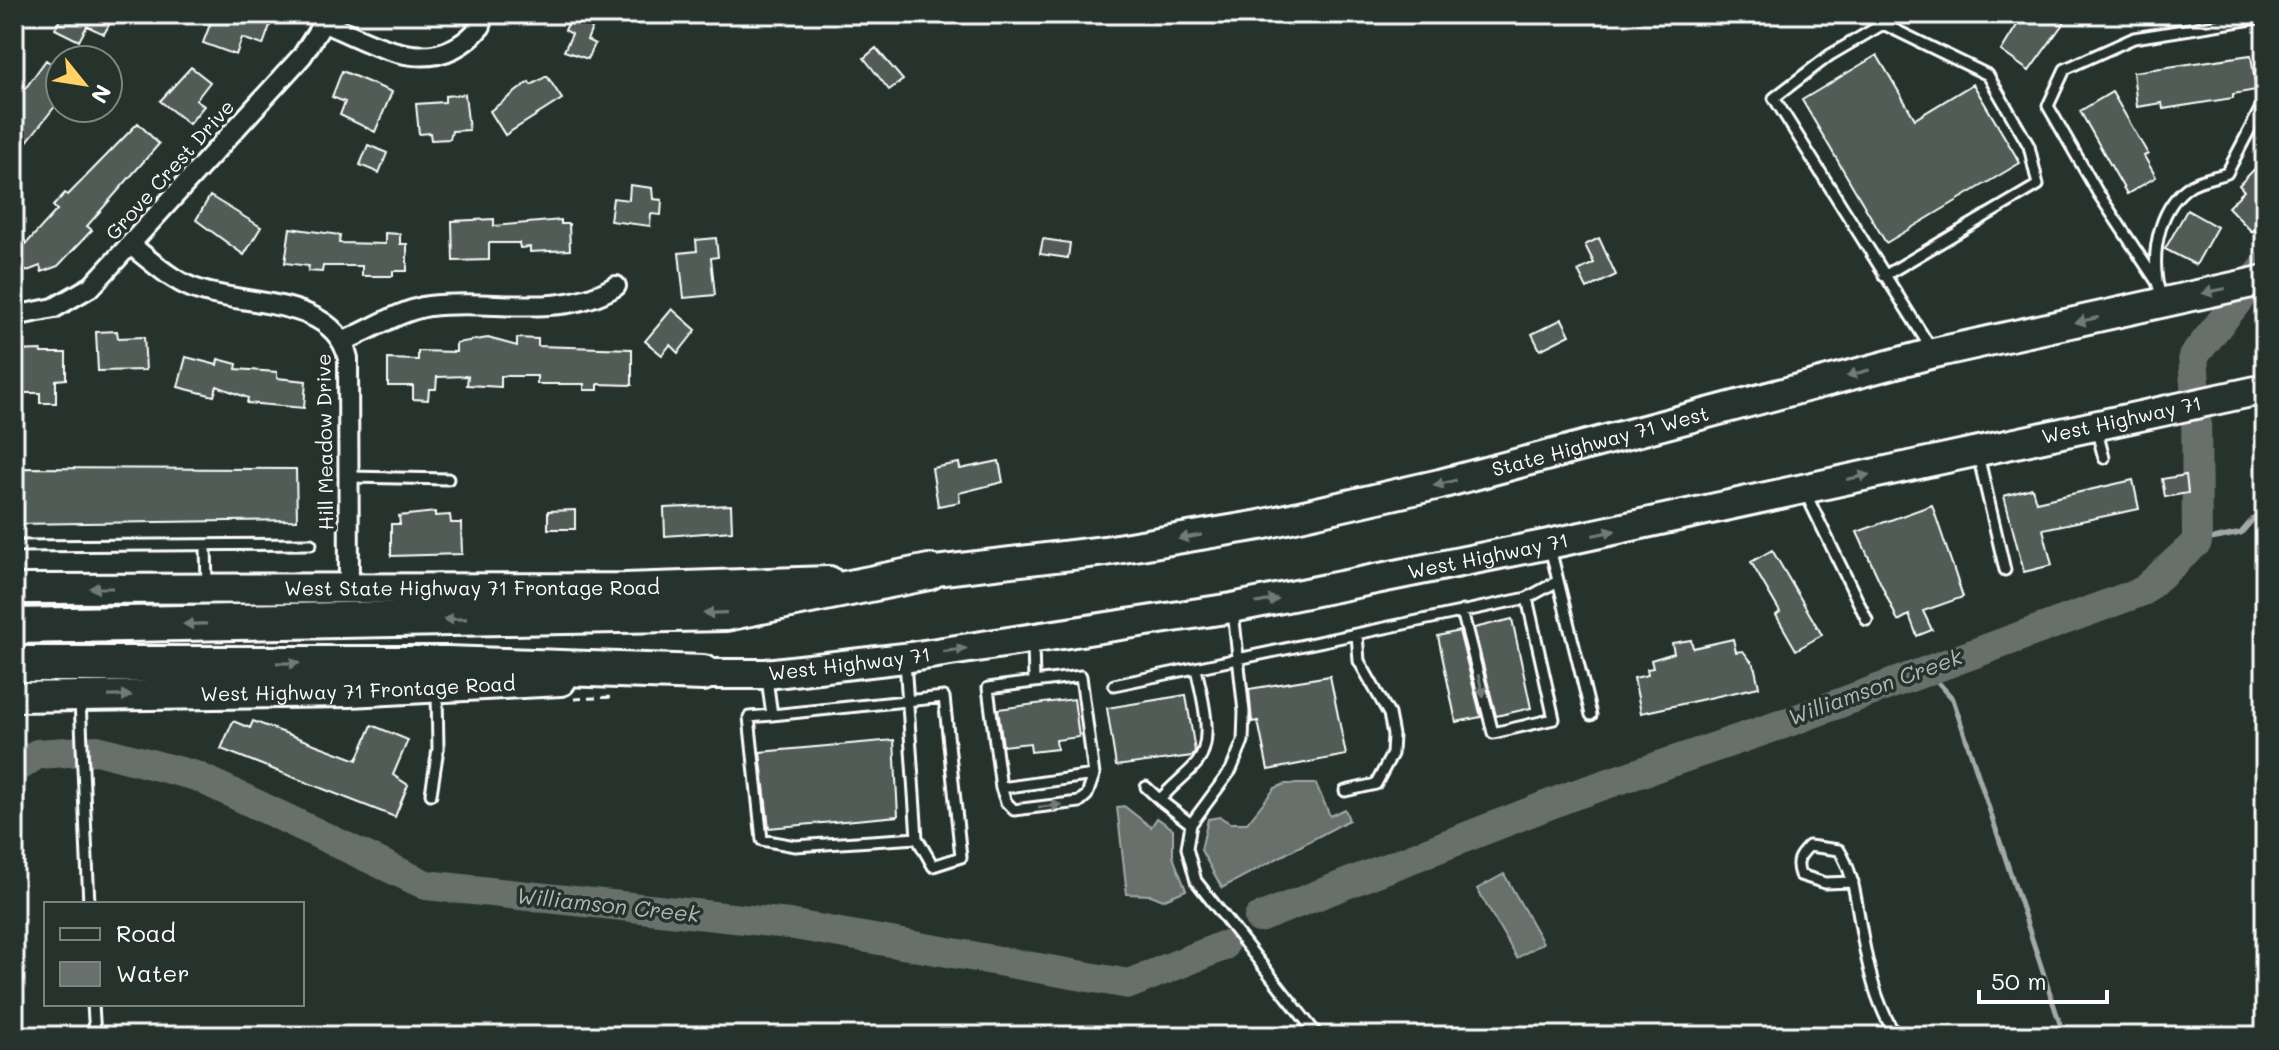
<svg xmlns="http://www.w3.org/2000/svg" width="2279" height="1050" viewBox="0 0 2279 1050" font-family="Mali,sans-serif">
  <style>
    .water { fill: #67706c; stroke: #a4a9a7; stroke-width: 2 }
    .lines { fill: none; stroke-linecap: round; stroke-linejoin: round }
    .stream { stroke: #a4a9a7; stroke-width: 5 }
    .river { stroke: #67706c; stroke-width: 30 }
    .building { fill: #515c57; stroke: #fff; stroke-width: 2 }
    .service-casing { stroke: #fff; stroke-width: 15 }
    .minor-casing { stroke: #fff; stroke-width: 24 }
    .primary-casing { stroke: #fff; stroke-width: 34 }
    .motorway-casing { stroke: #fff; stroke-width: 40 }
    .path { stroke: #fff; stroke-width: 3; stroke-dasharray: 8 6; stroke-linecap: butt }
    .service { stroke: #26332d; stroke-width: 9 }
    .minor { stroke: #26332d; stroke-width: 18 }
    .primary { stroke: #26332d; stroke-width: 28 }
    .motorway { stroke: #26332d; stroke-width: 34 }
    .oneway { fill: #727a76 }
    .labels { text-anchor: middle; stroke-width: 7; stroke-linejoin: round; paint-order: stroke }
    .street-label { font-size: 20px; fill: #fff; stroke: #26332d }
    .water-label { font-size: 22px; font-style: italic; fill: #b3b8b6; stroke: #26332d }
  </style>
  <rect width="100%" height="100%" fill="#26332d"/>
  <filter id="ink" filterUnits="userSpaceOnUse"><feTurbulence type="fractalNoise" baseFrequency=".0125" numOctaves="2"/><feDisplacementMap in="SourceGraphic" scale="16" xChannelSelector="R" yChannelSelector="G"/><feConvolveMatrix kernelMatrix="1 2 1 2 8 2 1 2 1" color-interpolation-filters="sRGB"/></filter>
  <g filter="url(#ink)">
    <!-- water -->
    <path class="water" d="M1285,784H1316L1330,816L1345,809L1349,820L1222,888L1201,850L1208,819L1220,817L1230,823H1247L1275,788Z
      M1124,806L1151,827L1157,818L1173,829V857L1186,890L1163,900L1151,895L1127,894L1117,807Z
      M1504,874L1543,943L1517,958L1477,889Z"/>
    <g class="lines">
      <!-- stream -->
      <path class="stream" d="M2197,542L2241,533L2265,505
        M1928,671L1953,699L2064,1036"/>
      <!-- river -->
      <path class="river" d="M14,770L37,754L97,750L196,776L426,885L789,924L1129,984L1223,946
        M1259,918L1571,796L1786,723L2143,591L2197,542L2196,396L2193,357L2264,268"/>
    </g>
    <!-- building -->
    <path class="building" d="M63,14H115L104,34L87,26L79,41L55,29Z
      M214,14H274L263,45L242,38L236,55L203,43Z
      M2024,14H2070L2029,71L2001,51Z
      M572,16L593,26L587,40L595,44L588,59L564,51L572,34L565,30Z
      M876,48L903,80L889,90L864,58Z
      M1877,55L1915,119L1973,84L2020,163L1886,243L1802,100Z
      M2251,55L2256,90L2233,94V98L2163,109L2162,103L2137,107L2133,72Z
      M46,60L60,70V100L14,158V82L25,89Z
      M191,67L210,82L196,100L204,106L189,124L160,101Z
      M342,71L392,92L375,132L340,115L345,102L332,97Z
      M547,76L562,99L505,135L490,111L529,82L531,85Z
      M2112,92L2148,154L2144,156L2156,177L2127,194L2080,111Z
      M465,94L469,130L452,131L450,139L431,140L430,133L419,134L416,104L445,102V96Z
      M138,123L159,144L87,226L92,230L58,266L42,272L40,266L14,276V217L26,244L57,210L53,206L65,193L68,195Z
      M368,145L387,153L379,173L360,165Z
      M2265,158V218L2252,232L2228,207L2244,191L2239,185Z
      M630,185L652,188L653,199L662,200L661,215L651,214L650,226L610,221L613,198L629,200Z
      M210,196L261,227L244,255L196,220Z
      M2187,210L2217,227L2196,265L2165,249Z
      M494,219V226L561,220V224H569L570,250L530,252V247L520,248L519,243H489V260L453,261L452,221Z
      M290,228L340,235L339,243L385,244V233L400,234V244H407V271H393V276H362V266H323L322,272L308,271L309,266L285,263Z
      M716,238L718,257L711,258L715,295L684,298L679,253L697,251L696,240Z
      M1599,238L1616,275L1587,289L1578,271L1594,263L1585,245Z
      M1043,239L1070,243L1068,258L1040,254Z
      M672,309L696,330L678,353L670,345L662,355L645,341Z
      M1562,319L1570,335L1540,350L1532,334Z
      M117,331L118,338L144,337L146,370L98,371L96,332Z
      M488,338L517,346V338L538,339V346L632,349V385L598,384V390H584V384H537V376H501V387L467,385L468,376L437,377L436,389H429L428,400L413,399V386H388V359L418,360V351L456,352V343Z
      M41,350V353H66V379L56,380V403H40V393H14V351Z
      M186,357L217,365L218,359L237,364L236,369L277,372V378L306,381L304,408L247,403L248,398L217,386L214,396L178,387Z
      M999,461L1003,482L959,493L960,502L938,506L932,468L959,463L960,469Z
      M14,468L296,469L297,520L14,524Z
      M2186,475L2188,493L2165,497L2162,479Z
      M2133,480L2139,509L2043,529L2052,565L2024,572L2004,496L2032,488L2036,502Z
      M731,505L732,531L665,536L664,508Z
      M1932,505L1963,597L1923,611L1932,630L1917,636L1909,615L1898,621L1857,532Z
      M575,510V529H548V511Z
      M435,512V516L450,515L451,523H461L462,554L391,556V524H400L399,516Z
      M1772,550L1822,635L1796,650L1776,615L1780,612L1751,562Z
      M1512,619L1531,708L1496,716L1474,628Z
      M1459,631L1481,717L1456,722L1438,636Z
      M1733,639L1736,652L1743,651L1754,665L1759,687L1641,713L1634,678L1648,675L1647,669L1653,668L1651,660L1674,653L1672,643L1691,640L1693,648Z
      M1330,676L1346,755L1268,770L1258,721L1252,722L1249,689Z
      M1186,695L1195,751L1192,756L1116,766L1107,708Z
      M1074,699L1079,737L1056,740L1057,749L1031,752L1030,743L1003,746L998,709Z
      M233,721L250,728L253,721L357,760L372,725L408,740L393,775L408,785L395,817L221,749Z
      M894,740L898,816L769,828L760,752Z"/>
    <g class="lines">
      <defs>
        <path id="service" d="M1884,276L2038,185L2029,146L1988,75L1883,24L1830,55L1774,98L1932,350
          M2157,281C2152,248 2160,205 2191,185C2201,179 2217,177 2227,173L2265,100
          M2162,299L2157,282L2098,193L2048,106L2065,69L2134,38L2265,17
          M2096,428L2104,458
          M1978,455L2005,570
          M349,477L448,479
          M1805,492L1867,620
          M14,546L311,544
          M206,546L207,585
          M1550,548L1591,715
          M1233,611L1244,712L1243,741L1231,770L1191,824L1187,848L1196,881L1318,1036
          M1462,611L1493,733L1554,719L1527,598
          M1033,642L1034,682L1081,676L1094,775L1001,788L988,688L1034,682
          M767,679L772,715L944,697L961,857L933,866L917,838L905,661
          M1114,685L1527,598L1558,581
          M80,700L89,904
          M772,715L749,717L762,840L795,846L917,838
          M1146,787L1160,800
          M1001,788L1006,802L1014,810L1079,802L1087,795L1094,775
          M1345,791L1376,784L1392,754L1393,735L1389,714L1359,661L1357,634
          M431,794L438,749L437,692
          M1191,824L1160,800C1171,786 1186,776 1197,763C1215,740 1202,695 1196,669
          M1853,882L1825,883L1800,875C1795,861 1799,856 1809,846L1839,850C1854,873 1856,902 1861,928C1867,965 1876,1004 1896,1036
          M93,1004L95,1036"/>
        <path id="minor" d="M325,23C379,47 435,81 481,26
          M132,246C151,261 170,279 193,288C240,307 334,295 348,358L349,588
          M14,316L54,308L92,286L302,56L329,14
          M344,341C370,330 401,310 429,306C491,298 560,320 616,286"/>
        <g id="primary">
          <path id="s1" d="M910,574L1105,551L1260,525L1440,484L1934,353L2265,280"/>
          <path id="s2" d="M14,589L625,588L829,581"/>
          <path id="s3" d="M682,674H766L904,658L1232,608L1549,544L2265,389"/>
          <path id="s4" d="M14,697L349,692L561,681"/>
        </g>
        <path id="motorway" d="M14,626L726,613L929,572
          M14,664H446L703,673"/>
      </defs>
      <!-- service casing -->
      <use href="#service" class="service-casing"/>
      <!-- minor casing -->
      <use href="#minor" class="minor-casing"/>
      <!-- primary casing -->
      <use href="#primary" class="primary-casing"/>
      <!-- motorway casing -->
      <use href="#motorway" class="motorway-casing"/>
      <!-- path -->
      <path class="path" d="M574,699L614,697"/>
      <!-- service -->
      <use href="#service" class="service"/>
      <!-- minor -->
      <use href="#minor" class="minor"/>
      <!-- primary -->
      <use href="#primary" class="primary"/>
      <!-- motorway -->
      <use href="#motorway" class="motorway"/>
    </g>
    <!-- one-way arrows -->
    <defs><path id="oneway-solid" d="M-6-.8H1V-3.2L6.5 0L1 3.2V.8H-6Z" transform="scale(2)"/></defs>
    <g class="oneway">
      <use href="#oneway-solid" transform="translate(2214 291) rotate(168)"/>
      <use href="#oneway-solid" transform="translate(2087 320) rotate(167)"/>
      <use href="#oneway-solid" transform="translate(1858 373) rotate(165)"/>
      <use href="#oneway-solid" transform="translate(1858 477) rotate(-12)"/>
      <use href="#oneway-solid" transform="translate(1445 483) rotate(166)"/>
      <use href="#oneway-solid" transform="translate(1604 533) rotate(-12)"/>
      <use href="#oneway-solid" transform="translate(1190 537) rotate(170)"/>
      <use href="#oneway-solid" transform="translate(101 588) rotate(180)"/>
      <use href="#oneway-solid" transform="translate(1267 601) rotate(-11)"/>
      <use href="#oneway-solid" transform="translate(715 613) rotate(178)"/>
      <use href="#oneway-solid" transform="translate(455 619) rotate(179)"/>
      <use href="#oneway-solid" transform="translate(195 624) rotate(179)"/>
      <use href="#oneway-solid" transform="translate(955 650) rotate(-8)"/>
      <use href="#oneway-solid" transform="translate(288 663) rotate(1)"/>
      <use href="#oneway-solid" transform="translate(1481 686) rotate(76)"/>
      <use href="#oneway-solid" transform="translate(120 696) rotate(-1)"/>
      <use href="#oneway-solid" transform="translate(1050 806) rotate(-7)"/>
    </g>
  </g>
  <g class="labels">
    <!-- street labels -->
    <g class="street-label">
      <text transform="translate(170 170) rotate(-48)" y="7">Grove Crest Drive</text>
      <text dy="7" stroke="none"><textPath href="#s3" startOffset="1464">West Highway 71</textPath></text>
      <text dy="7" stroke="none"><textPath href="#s1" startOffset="704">State Highway 71 West</textPath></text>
      <text transform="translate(325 442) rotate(-91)" y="7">Hill Meadow Drive</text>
      <text dy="7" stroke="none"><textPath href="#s3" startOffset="816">West Highway 71</textPath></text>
      <text dy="7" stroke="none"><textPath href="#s2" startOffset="458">West State Highway 71 Frontage Road</textPath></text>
      <text dy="7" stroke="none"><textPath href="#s3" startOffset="168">West Highway 71</textPath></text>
      <text dy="7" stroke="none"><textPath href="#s4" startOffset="344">West Highway 71 Frontage Road</textPath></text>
    </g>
    <!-- water labels -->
    <g class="water-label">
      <text transform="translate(1875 687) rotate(-20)" y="8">Williamson Creek</text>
      <text transform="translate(608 905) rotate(6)" y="8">Williamson Creek</text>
    </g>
  </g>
  <!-- margin -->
  <rect width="2279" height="1050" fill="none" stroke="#26332d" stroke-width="48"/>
  <rect x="24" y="24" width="2231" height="1002" fill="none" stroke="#fff" stroke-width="3" filter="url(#ink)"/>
  <!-- legend -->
  <rect x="44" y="902" width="260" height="104" fill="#26332d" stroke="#7d8581" stroke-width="2"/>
  <rect x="60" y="928" width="40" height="12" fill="#26332d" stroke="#7d8581" stroke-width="2"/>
  <text x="116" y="942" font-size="24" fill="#ffffff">Road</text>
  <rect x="60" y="962" width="40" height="24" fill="#67706c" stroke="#7d8581" stroke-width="2"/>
  <text x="116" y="982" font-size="24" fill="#ffffff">Water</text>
  <!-- north arrow -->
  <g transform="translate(84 84) rotate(120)"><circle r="38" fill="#26332d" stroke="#7d8581" stroke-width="2"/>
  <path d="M0-6L14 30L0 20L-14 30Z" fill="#ffd166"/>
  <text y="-12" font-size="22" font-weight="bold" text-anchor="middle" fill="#ffffff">N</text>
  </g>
  <!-- scale -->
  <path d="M1979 990v12h128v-12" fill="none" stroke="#ffffff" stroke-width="4"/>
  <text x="1991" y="990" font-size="24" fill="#ffffff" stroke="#26332d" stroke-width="6" paint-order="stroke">50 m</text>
</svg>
